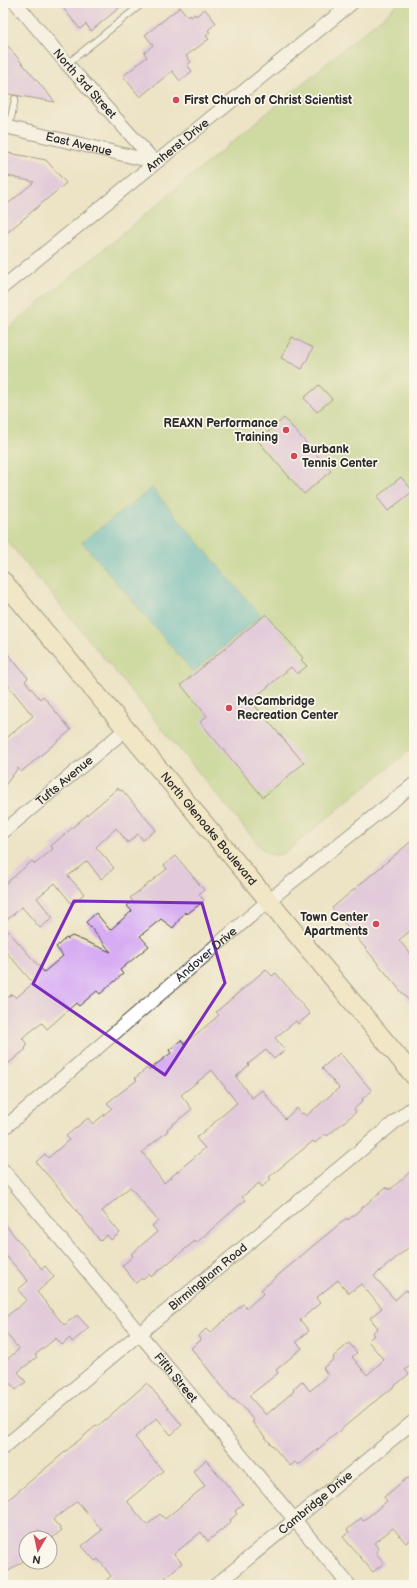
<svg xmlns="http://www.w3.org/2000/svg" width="417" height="1588" viewBox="0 0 417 1588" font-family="'Balsamiq Sans',sans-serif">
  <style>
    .green { fill: #abcd76; stroke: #6b7c50 }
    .water { fill: #45b4bf; stroke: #387075 }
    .building { fill: #d6acf3; fill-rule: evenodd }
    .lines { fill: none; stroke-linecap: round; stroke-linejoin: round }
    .lane-casing { stroke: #484742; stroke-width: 8 }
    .street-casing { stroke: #484742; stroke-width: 15 }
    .secondary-casing { stroke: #484742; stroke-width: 20 }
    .lane { stroke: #fff; stroke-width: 6 }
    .street { stroke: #fff; stroke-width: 13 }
    .secondary { stroke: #f7e8c3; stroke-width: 18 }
    .marked { fill: none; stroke: #7b2cbf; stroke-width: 3; stroke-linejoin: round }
    .poi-dot { fill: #d1495b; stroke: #fbf7ec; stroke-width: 1.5 }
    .labels { text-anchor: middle; stroke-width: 3.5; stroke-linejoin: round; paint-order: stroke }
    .street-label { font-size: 12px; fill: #2b2b2b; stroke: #fbf7ec }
    .poi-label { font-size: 12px; font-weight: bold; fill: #2b2b2b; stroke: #fbf7ec; text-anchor: start }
  </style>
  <rect width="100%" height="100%" fill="#fbf7ec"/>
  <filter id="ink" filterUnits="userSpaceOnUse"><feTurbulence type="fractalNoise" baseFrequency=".025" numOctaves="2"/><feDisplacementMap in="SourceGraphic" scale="8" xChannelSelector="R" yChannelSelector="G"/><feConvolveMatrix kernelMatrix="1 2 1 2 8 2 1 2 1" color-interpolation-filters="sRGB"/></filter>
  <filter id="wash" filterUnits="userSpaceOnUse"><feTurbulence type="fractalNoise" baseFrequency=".012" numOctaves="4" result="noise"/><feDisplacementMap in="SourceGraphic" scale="16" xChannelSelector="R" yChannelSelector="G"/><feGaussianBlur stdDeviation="0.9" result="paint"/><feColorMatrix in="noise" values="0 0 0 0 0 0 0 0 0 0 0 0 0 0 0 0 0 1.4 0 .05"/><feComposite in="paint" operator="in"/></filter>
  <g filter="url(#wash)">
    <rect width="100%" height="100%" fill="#ede4c6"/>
    <!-- green -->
    <path class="green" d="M399,3H414V747L287,851C275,857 272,857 261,848L3,536V333Z"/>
    <!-- water -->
    <path class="water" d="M152,488L261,616L193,672L82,542Z"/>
    <g id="blocks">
      <!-- building -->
      <path class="building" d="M59,3H125L91,31L86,24L80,29Z
        M180,7L188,17L190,15L191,17L195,14L196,16L205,9L216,23L208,30L210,33L206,36L209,39L186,56L191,62L187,65L192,71L180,81L172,71L140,97L123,76L147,57L144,53L153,45L145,35Z
        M3,40L17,57L55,102L3,93Z
        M3,152L46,160L66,183L3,236V208L34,182L3,175Z
        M292,337L313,348L302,369L281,358Z
        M319,385L332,399L317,412L304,398Z
        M284,418L331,471L304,494L258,441Z
        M401,477L413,491L388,511L377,497Z
        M266,614L303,658L301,660L307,666L297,674L291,667L251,701L304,763L263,797L200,722L207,716L181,685Z
        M3,648L28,678L25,681L40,699L43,696L71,730L21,772L18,768L3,788V741L33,716L3,679Z
        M118,788L120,791L122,790L156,830L143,840L138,834L128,843L116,828L96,847L114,868L101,879L87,861L68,876L84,894L72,904L55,883L37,898L53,918L40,928L22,907L3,923V886L32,861L35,864L53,849L51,846Z
        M414,839V928L399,940L414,958V1007L332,908Z
        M176,856L204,890L199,894L204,901L187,914L185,912L173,928L161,919L140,936L149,946L120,970L123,974L100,994L97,991L79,1006L76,1003L47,1029L42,1023L22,1038L28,1045L25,1048L26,1049L3,1068V1002L12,994L16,998L33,983L3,948V925L44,972L63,956L56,947L66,938L67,939L72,936L111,952L86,922L96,913L110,930L132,911L127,906L133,901L130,898L167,869L164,865Z
        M266,969L272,976L276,973L310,1014L298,1024L296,1021L275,1038L285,1050L274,1059L266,1050L248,1064L249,1065L236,1077L252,1098L262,1090L285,1119L297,1108L301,1114L303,1113L306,1116L339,1088L322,1068L340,1053L372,1091L362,1099L363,1101L354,1109L356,1112L327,1136L325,1134L315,1143L313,1141L269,1177L271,1179L262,1187L259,1183L242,1197L245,1200L196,1243L195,1241L151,1277L149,1274L143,1280L141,1278L136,1283L122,1266L133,1256L131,1254L157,1232L152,1226L158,1221L130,1187L102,1211L120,1233L111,1240L107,1235L100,1241L60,1189L36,1162L45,1154L48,1158L69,1140L66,1136L88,1118L93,1124L112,1108L107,1103L137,1080L135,1078L147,1068L149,1070L171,1053L169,1050L181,1040L184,1044L205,1027L219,1015L216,1012ZM212,1070L237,1103L196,1138L205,1148L164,1183L149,1163L150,1162L142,1152L168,1131L167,1129L192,1109L181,1095Z
        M414,1168V1243L374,1276L395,1300L406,1290L414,1299V1363L405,1370L409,1374L385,1394L370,1405L304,1461L298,1465L295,1462L290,1466L252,1422L254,1421L240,1403L239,1404L234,1399L233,1400L191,1348L201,1340L198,1336L206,1329L210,1333L243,1304L247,1308L264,1293L261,1290L320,1240L347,1218L348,1220L386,1187L388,1189H391ZM338,1280L349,1293L361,1284L382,1308L370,1318L378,1328L372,1333L374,1335L368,1341L384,1360L367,1375L352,1357L357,1353L349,1343L333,1357L334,1359L323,1368L328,1375L310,1391L302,1381L293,1389L294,1391L266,1415L249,1396L278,1373L276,1370L302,1348L296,1342L309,1331L300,1320L320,1303L316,1298Z
        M3,1222L42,1269L45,1266L54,1277L37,1292L64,1325L77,1315L89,1328L72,1342L70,1338L62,1345L56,1338L35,1355L37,1357L18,1372L26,1382L16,1390L3,1375V1363L19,1349L3,1330V1319L27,1300L18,1290L28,1281L3,1252Z
        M147,1383L182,1425L171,1435L157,1418L135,1437L163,1471L127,1501L147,1525L160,1514L165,1519L205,1486L193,1471L206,1460L243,1504L235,1511L237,1514L230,1520L231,1522L208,1541L201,1532L174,1554L182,1563L157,1585H101L111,1576L98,1559L95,1561L82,1546L102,1530L77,1501L53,1520L62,1530L50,1540V1538H46L39,1530L29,1538H26V1559L3,1575V1504L97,1425L98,1426Z
        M414,1474V1537L406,1543L393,1528L374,1543L378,1548L376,1553L384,1563L373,1572L343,1537L349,1532L347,1530L361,1518L363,1521L387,1501L384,1497L407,1478L408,1479Z"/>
    </g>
  </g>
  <g filter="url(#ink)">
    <use href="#blocks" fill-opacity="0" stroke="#484742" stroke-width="1"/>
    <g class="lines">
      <defs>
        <path id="lane" d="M67,64L143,3
          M9,127L15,99"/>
        <g id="street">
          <path id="s1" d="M16,3L67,64L155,162"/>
          <path id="s2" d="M3,126L155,162"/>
          <path id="s3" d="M3,287L352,3"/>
          <path id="s4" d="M3,832L125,730"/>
          <path id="s5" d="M3,1129L268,901L414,784"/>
          <path id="s6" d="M3,1170L349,1585"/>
          <path id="s7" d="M3,1448L140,1333L414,1106"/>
          <path id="s8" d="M216,1585L414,1421"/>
        </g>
        <g id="secondary">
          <path id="s9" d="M3,581L414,1076"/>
        </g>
      </defs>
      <!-- lane casing -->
      <use href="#lane" class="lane-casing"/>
      <!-- street casing -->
      <use href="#street" class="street-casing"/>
      <!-- secondary casing -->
      <use href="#secondary" class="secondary-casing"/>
      <!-- lane -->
      <use href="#lane" class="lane"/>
      <!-- street -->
      <use href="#street" class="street"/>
      <!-- secondary -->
      <use href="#secondary" class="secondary"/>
    </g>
  </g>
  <!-- marked area -->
  <path d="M0 0H417V1588H0ZM74,901L202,903L225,983L165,1075L33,984Z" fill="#ede4c6" fill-opacity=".55" fill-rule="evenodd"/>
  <path class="marked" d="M74,901L202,903L225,983L165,1075L33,984Z"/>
  <!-- markers -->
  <g class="poi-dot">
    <circle cx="176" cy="100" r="4"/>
    <circle cx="286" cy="430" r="4"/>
    <circle cx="294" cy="456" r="4"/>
    <circle cx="229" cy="708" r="4"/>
    <circle cx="376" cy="924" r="4"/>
  </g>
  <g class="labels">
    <!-- street labels -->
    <g class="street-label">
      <text dy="4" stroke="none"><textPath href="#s1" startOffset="106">North 3rd Street</textPath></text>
      <text dy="4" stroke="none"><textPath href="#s2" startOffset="78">East Avenue</textPath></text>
      <text dy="4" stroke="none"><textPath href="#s3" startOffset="225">Amherst Drive</textPath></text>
      <text dy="4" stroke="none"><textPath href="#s4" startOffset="80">Tufts Avenue</textPath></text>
      <text dy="4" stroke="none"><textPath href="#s9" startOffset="322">North Glenoaks Boulevard</textPath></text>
      <text dy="4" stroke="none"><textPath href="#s5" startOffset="268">Andover Drive</textPath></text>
      <text dy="4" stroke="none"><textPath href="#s7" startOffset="267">Birmingham Road</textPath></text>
      <text dy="4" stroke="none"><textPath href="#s6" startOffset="270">Fifth Street</textPath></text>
      <text dy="4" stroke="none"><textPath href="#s8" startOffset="129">Cambridge Drive</textPath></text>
    </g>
    <!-- poi labels -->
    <g class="poi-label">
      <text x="184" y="104">First Church of Christ Scientist</text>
      <text x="278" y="427" text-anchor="end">REAXN Performance<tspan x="278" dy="14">Training</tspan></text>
      <text x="302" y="453">Burbank<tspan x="302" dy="14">Tennis Center</tspan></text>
      <text x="237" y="705">McCambridge<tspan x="237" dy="14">Recreation Center</tspan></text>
      <text x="368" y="921" text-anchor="end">Town Center<tspan x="368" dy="14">Apartments</tspan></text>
    </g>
  </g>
  <!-- margin -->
  <rect width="417" height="1588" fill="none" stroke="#fbf7ec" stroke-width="16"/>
  <!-- north arrow -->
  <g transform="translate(38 1550) rotate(189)"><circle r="19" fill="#fbf7ec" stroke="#a8a59f"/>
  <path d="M0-3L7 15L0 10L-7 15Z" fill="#d1495b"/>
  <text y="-6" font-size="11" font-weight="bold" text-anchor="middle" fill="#2b2b2b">N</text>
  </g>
</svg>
